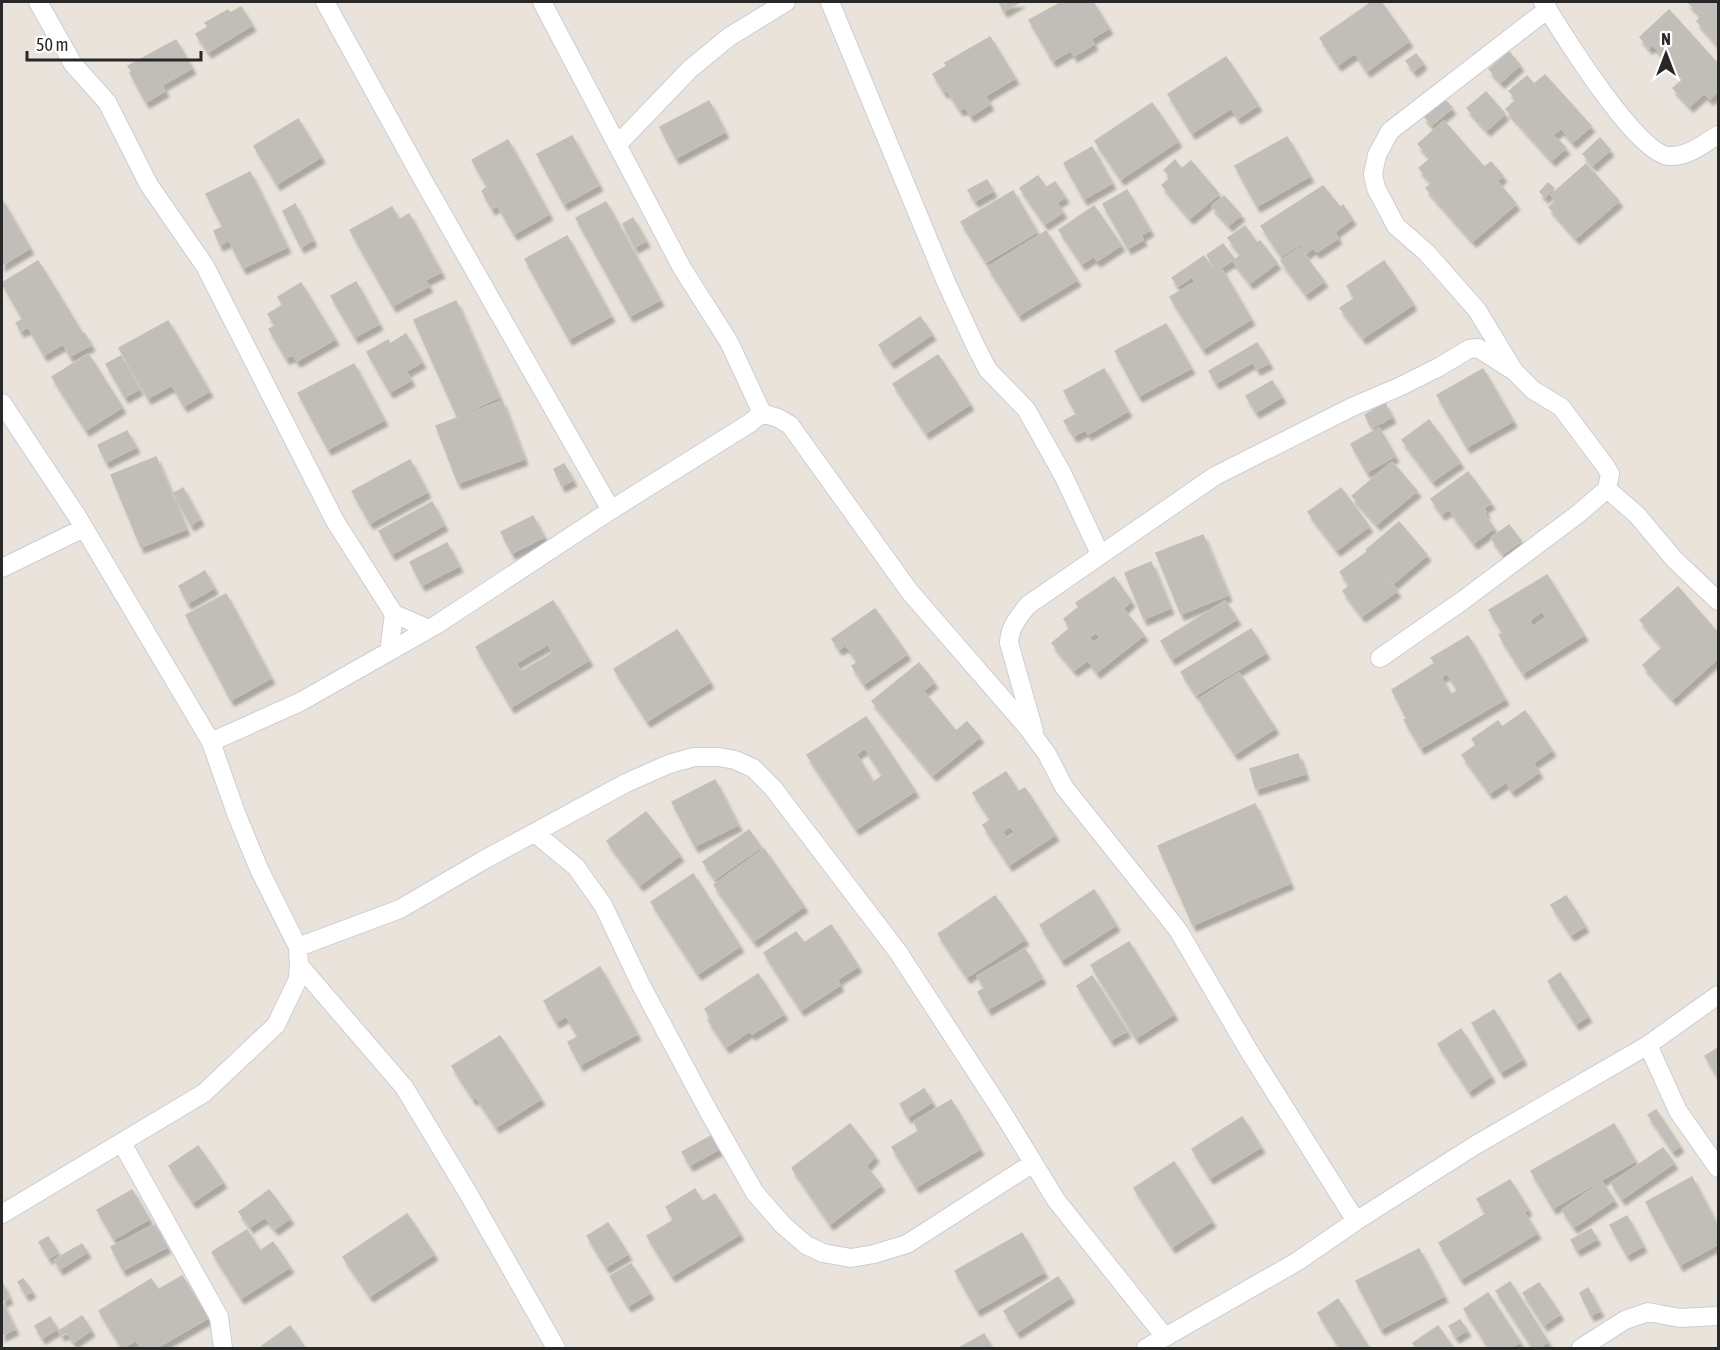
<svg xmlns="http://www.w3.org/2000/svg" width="1720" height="1350" viewBox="0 0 1720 1350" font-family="'Asap Condensed',sans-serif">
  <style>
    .building { fill: #c1bdb8; stroke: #c4bfb6; stroke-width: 1.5; fill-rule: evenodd; filter: url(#shadow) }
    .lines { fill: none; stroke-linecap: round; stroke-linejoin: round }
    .street-casing { stroke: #cacdd8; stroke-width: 20 }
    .street { stroke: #fff; stroke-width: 18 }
  </style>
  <defs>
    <filter id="shadow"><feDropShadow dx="3.5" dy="6" stdDeviation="1.5" flood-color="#0004"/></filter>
  </defs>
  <rect width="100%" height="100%" fill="#e9e3dc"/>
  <!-- building -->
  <path class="building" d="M999,2H1020L1004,11Z
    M1062,2H1093L1109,28L1091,39L1094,44L1074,56L1071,50L1053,61L1029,20Z
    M1372,2H1381L1409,41L1367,71L1355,53L1338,65L1320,38Z
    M1688,2H1718V45L1697,21L1702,16Z
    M241,7L252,25L208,52L196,34L208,27L205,23L228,10L230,13Z
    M1669,10L1718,64V91L1710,99L1704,93L1690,106L1673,88L1684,78L1653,45L1649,48L1640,37Z
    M990,37L1015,78L985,96L990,104L971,116L965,107L960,110L947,90L944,92L933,74L947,66L945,63Z
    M176,40L192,68L162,85L165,91L146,102L130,73L132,72L128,66Z
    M1509,52L1520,65L1501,82L1489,69Z
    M1416,54L1423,63L1414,71L1406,61Z
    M1226,57L1258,105L1238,118L1231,108L1192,133L1168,94Z
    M1545,75L1591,126L1573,142L1561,128L1553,135L1566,148L1552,160L1506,109L1517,99L1509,91L1527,76L1534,84Z
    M1486,92L1505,114L1487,130L1467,108Z
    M1444,99L1452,108L1432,125L1424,116Z
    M709,101L725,132L676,158L660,127Z
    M1152,103L1178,141L1121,179L1095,141Z
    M298,119L321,157L277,184L254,146Z
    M1444,121L1484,167L1491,162L1503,176L1497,181L1516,204L1473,241L1426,188L1432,183L1419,168L1431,158L1418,144Z
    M572,136L599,185L564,204L537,154Z
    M1287,137L1310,176L1257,206L1235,166Z
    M1600,138L1610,150L1593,165L1583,154Z
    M508,140L549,214L514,234L472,160Z
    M1092,147L1112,183L1084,199L1064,163Z
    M1175,160L1181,168L1171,177L1164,170Z
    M1191,161L1219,194L1190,218L1162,185Z
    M1586,164L1619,201L1576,238L1549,207L1556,201L1551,195Z
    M250,172L287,247L243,268L229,240L220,245L214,231L223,227L206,194Z
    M1038,176L1063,212L1045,224L1020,188Z
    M987,180L993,191L975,201L968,190Z
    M1055,182L1065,197L1057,202L1047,187Z
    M1548,183L1554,188L1545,197L1540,192Z
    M1323,186L1340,207L1343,205L1352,219L1335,232L1338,238L1317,252L1313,248L1306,253L1300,244L1281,256L1261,226Z
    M486,188L496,206L492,209L482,191Z
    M1127,190L1150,230L1141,235L1143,240L1128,248L1103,204Z
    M1013,191L1037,232L986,262L961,222Z
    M1224,196L1241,215L1229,225L1212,206Z
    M2,200L30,248L2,265Z
    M606,202L660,300L630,316L576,218Z
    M295,204L313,240L301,247L283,211Z
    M1094,206L1121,245L1097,261L1094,256L1082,264L1059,230Z
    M392,207L399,220L409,214L441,272L425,280L429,286L393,306L350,230Z
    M633,218L646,241L635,247L623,224Z
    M1245,226L1257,243L1260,241L1277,263L1250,283L1233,261L1241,255L1228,238Z
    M1046,231L1077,280L1019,315L988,267Z
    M567,236L611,316L569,339L525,259Z
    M1223,244L1234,259L1221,268L1217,262L1213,265L1207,255Z
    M1299,248L1324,281L1306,294L1281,261Z
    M1204,256L1210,265L1178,286L1172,278Z
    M38,261L82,333L44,355L28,327L21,331L16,323L23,319L2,283Z
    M1384,261L1412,302V305L1363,338L1340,308L1355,298L1347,286Z
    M1218,263L1251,319L1203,349L1170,297L1195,282L1193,278Z
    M356,282L379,324L355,337L331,296Z
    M301,283L335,339L297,361L293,355L286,358L269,329L275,326L268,314L283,305L278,297Z
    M456,301L499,397L457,416L414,320Z
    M920,317L932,334L891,362L879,345Z
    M168,321L209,391L184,406L172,385L148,398L119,348Z
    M1166,324L1191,368L1139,396L1115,351Z
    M82,333L85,334L91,345L70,356L64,345Z
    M406,334L422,362L406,371L411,380L390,392L367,352L388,340L390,344Z
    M1257,343L1269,363L1257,369L1253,362L1216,383L1209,371Z
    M88,354L122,407L86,430L52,377Z
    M938,355L970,404L926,433L893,384Z
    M121,356L139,389L125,397L106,364Z
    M354,364L384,420L328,449L298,393Z
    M1104,369L1128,411L1088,434L1064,391Z
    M1483,369L1513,421L1467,447L1437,395Z
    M1272,381L1282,397L1256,412L1246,396Z
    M502,401L524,459L458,483L436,426Z
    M1385,403L1392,417L1372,428L1365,415Z
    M1075,415L1085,430L1074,436L1064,421Z
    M1429,420L1460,462L1433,481L1402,440Z
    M1379,428L1395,456L1367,472L1351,444Z
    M127,431L136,447L106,462L98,445Z
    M156,457L186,529L141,547L111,475Z
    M410,460L427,492L370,523L352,491Z
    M1392,462L1417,491L1377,524L1352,496Z
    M564,464L573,480L562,486L554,469Z
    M1468,472L1491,503L1483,508L1486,512L1484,514L1494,528L1474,543L1449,509L1442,514L1431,499Z
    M183,488L200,519L191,525L174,493Z
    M1341,488L1369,526L1337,550L1308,512Z
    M432,502L444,525L392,554L379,531Z
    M533,516L544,537L512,553L501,532Z
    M1399,522L1427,555L1394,583L1366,550Z
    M1509,525L1521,541L1503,554L1491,538Z
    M1203,535L1228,595L1181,614L1156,553Z
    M447,543L459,566L422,585L410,562Z
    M1367,552L1397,591L1362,616L1343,591L1350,585L1340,572Z
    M1151,562L1170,608L1144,619L1125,573Z
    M205,571L214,588L188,603L179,586Z
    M1547,575L1584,635L1523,673L1499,635L1503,633L1489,610ZM1542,611L1547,618L1533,627L1529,621Z
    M1114,577L1131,601L1123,609L1144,635L1097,672L1088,660L1074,670L1052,643L1070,628L1064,619L1079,607L1076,603ZM1096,632L1100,637L1094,643L1089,638Z
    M1678,587L1718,633V658L1673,699L1643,665L1663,647L1640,620Z
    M226,594L271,678L231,700L186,615Z
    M553,601L589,660L511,707L476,647ZM548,644L553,653L521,672L516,663Z
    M1225,601L1237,619L1172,659L1161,641Z
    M875,609L907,654L864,684L852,666L858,662L846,645L839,649L832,639Z
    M1251,629L1266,653L1196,695L1181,672Z
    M677,630L710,682L647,721L614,669Z
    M1468,636L1505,699L1421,748L1404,720L1407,719L1392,690L1435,663L1431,658ZM1447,673L1458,690L1451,695L1441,677Z
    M919,663L934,682L923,691L956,731L967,722L980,737L933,775L872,701Z
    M1239,673L1275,728L1235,754L1199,699Z
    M1525,711L1552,750L1533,763L1539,772L1512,791L1506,782L1490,793L1462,755L1476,745L1472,739L1498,721L1502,727Z
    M866,717L915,791L856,829L807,755ZM865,748L883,776L873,782L856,754Z
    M1298,754L1305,774L1256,789L1250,769Z
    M1006,772L1018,792L1025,788L1055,835L1009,865L983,825L991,820L973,793ZM1010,826L1015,832L1007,839L1002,832Z
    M715,780L738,825L695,846L672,802Z
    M1255,804L1290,883L1193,925L1158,846Z
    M646,812L680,855L640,885L607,841Z
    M749,830L761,847L715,879L703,862Z
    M764,849L804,906L754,941L714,885Z
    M693,874L740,946L698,974L651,902Z
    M1094,890L1116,925L1062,960L1040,925Z
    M995,896L1025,939L967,977L938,934Z
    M1566,896L1585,926L1571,935L1551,905Z
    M831,925L858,966L837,980L840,985L801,1010L764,953L796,932L804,943Z
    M1129,942L1174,1014L1136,1038L1091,965Z
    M1025,949L1042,978L988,1009L978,992L985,988L977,976Z
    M600,967L637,1034L580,1065L568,1042L578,1037L566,1016L556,1022L544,1001Z
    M1560,973L1588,1016L1576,1024L1548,981Z
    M758,974L784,1014L752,1034L750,1031L726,1047L708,1020L711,1018L705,1009Z
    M1092,976L1127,1031L1111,1040L1077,986Z
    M1494,1010L1523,1059L1501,1072L1472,1023Z
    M1461,1029L1491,1076L1469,1091L1438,1044Z
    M500,1036L541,1099L496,1127L476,1097L473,1099L452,1066Z
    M1718,1048V1077L1705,1056Z
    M924,1089L932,1102L908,1117L900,1104Z
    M951,1100L980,1149L916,1187L892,1147L919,1131L914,1122Z
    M1656,1110L1680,1146L1673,1151L1648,1115Z
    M1242,1117L1261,1147L1210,1178L1192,1149Z
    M850,1124L875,1156L866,1166L881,1185L830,1224L792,1168Z
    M1614,1124L1635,1161L1553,1208L1531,1171Z
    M711,1136L719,1149L690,1165L682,1152Z
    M198,1146L223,1182L193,1202L169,1166Z
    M1663,1148L1674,1163L1622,1199L1611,1183Z
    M1174,1162L1212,1221L1172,1247L1134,1188Z
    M1692,1177L1718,1227V1244L1680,1265L1646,1202Z
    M1510,1180L1528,1209L1524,1212L1537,1233L1461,1279L1439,1243L1486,1214L1477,1199Z
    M1602,1182L1614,1200L1574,1227L1562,1210Z
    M695,1189L702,1202L715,1194L740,1234L672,1276L647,1236L674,1220L666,1207Z
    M132,1190L149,1219L114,1239L97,1210Z
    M269,1190L290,1218L275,1229L265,1217L250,1227L239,1212Z
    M407,1214L434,1254L370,1296L343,1257Z
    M1627,1216L1643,1246L1627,1255L1610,1225Z
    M608,1223L628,1254L606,1267L587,1236Z
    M155,1225L167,1247L123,1270L111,1247Z
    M1591,1229L1597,1239L1577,1250L1571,1240Z
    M247,1230L260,1251L273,1242L290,1267L241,1298L212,1252Z
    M1022,1233L1044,1272L977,1310L955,1271Z
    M48,1237L58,1253L49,1258L39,1242Z
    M82,1244L87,1252L60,1269L54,1260Z
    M1419,1249L1444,1296L1381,1329L1356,1281Z
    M631,1264L650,1293L628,1306L610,1276Z
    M182,1276L208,1318L156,1348H142L136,1340L122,1348L99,1311L151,1279L158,1290Z
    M1058,1277L1071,1297L1017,1332L1004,1311Z
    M23,1279L32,1291L26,1295L18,1282Z
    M2,1282L9,1298L2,1301Z
    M1510,1282L1548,1342L1538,1348H1533L1496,1291Z
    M1539,1283L1560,1314L1544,1325L1523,1293Z
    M1588,1288L1600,1311L1591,1315L1580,1293Z
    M1488,1293L1520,1342L1510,1348H1489L1464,1309Z
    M1338,1299L1369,1348H1340L1318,1313Z
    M2,1302L15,1329L2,1335Z
    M82,1316L91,1330L74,1342L66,1332L62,1335L59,1331Z
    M50,1317L57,1329L42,1338L35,1326Z
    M1460,1320L1467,1330L1456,1337L1449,1326Z
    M290,1326L305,1348H264L262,1346Z
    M1438,1326L1453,1348H1416L1413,1343Z
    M984,1334L992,1348H959Z"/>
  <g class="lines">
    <defs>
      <path id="street" d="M38,2L73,64L107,102L149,185L205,266L335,521L394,614L429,629
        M325,2L423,180L611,510
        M542,2L682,268L729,342L762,413
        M830,2L946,282L976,347L988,370L1026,409L1063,475L1100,554
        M1543,2C1561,31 1637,155 1669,156C1688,157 1703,144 1718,135
        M617,145L690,69L729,37L786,2
        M2,403L77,516L211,742L236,813L259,869L298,947L299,965L298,979L276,1025L204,1093L2,1214
        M762,413L778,418L790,425L910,592L1027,727L1047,754L1064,787L1178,930L1249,1051L1356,1221
        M1607,489L1637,515L1674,559L1718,601
        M2,568L84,528
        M389,651L394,614
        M1380,658L1462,601L1578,514L1607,489L1610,474L1606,467L1561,407L1533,390L1514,371L1477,310L1427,253L1396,226L1376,188L1373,174L1377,155L1390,131L1548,9
        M1034,731L1009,643C1010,626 1018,618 1028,605L1215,476L1352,407L1399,387L1439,367L1469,349L1478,348L1509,368
        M211,742L300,702L436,625L611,510L750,423L762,413
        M535,833L576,867L603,905L641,985L710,1114L755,1193L783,1225L806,1245L823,1253L851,1258L874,1254L907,1244L1033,1163
        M298,947L400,909L482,861L626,783L669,764L694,757H719L735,760L753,768L773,788L898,952L1001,1110L1056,1200L1165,1337
        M299,965L404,1087L468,1193L556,1348
        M1648,1045L1678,1111L1718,1168
        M122,1143L219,1317L223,1348
        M1146,1348L1298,1261L1356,1221L1474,1146L1648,1045L1718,995
        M1581,1348L1625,1320L1648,1312L1680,1318L1718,1316"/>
    </defs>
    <!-- street casing -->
    <use href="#street" class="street-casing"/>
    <!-- street -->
    <use href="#street" class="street"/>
  </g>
  <!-- border -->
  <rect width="1720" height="1350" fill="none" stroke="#282828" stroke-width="6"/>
  <!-- north arrow -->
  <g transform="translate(1666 54)" stroke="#ffffff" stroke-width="4.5" paint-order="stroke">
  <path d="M0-4.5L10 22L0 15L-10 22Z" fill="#282828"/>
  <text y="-9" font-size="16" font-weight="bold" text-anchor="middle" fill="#282828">N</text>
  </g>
  <!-- scale -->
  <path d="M27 51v9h174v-9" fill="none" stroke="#282828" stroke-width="3"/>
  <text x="36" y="51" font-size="18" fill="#282828" stroke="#ffffff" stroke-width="4.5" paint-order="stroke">50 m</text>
</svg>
